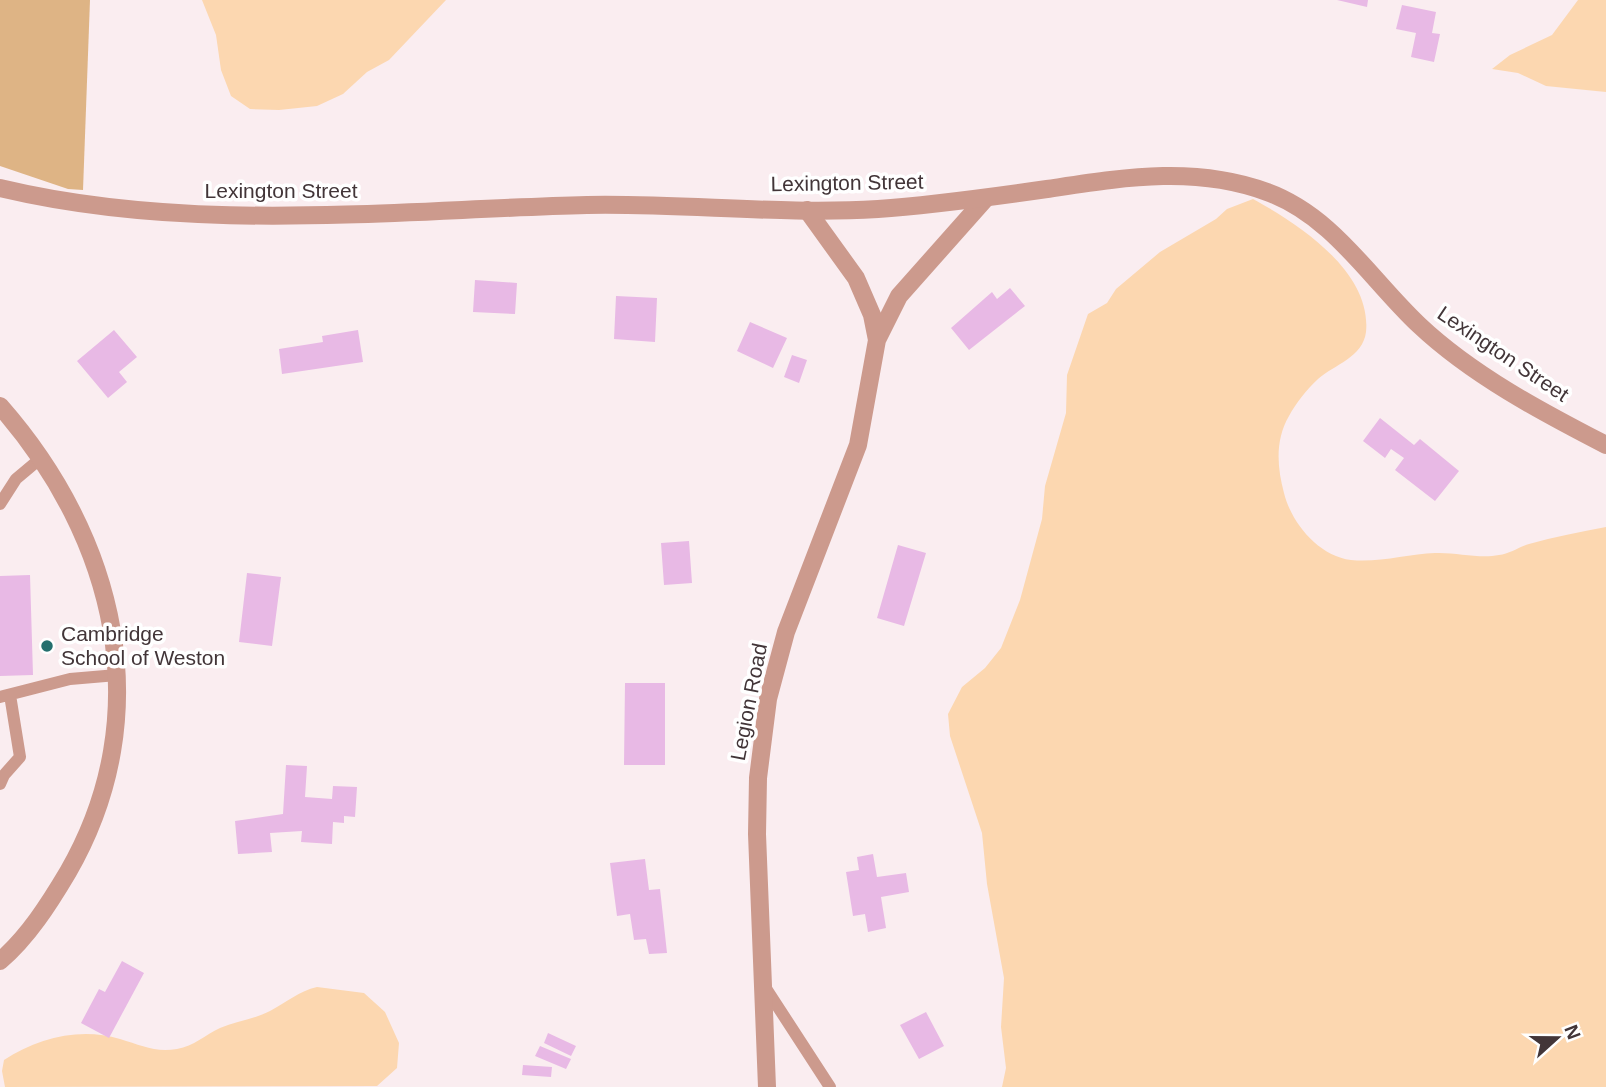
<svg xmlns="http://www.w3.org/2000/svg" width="1606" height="1087" viewBox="0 0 1606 1087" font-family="Helvetica,sans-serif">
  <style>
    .green { fill: #fcd7b0 }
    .forest { fill: #deb485 }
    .building { fill: #e8b9e5 }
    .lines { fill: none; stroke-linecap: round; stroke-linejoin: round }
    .service { stroke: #cc9a8d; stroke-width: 12 }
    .minor { stroke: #cc9a8d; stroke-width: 18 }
    .tertiary { stroke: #cc9a8d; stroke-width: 18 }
    .poi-dot { fill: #246f6e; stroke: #fff; stroke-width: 2.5 }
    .labels { text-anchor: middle; stroke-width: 7; stroke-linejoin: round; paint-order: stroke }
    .street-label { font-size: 21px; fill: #423538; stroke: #fff }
    .poi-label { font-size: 21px; fill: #423538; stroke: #fff; text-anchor: start }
  </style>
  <rect width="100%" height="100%" fill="#faedf0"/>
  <!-- green -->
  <path class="green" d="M202,0H446L389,60L367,72L343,94L317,106L279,110L250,109L231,96L221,70L216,35Z
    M1578,0H1606V92L1546,86L1518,73L1492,69L1510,55L1552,35Z
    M1253,199C1299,224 1372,272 1366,332C1363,357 1334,365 1318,379C1307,389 1296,403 1289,416C1275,440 1277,467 1284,493C1291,522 1318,556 1351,560C1378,563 1409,554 1435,553C1456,552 1479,559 1499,555C1509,554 1519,547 1529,544C1554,537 1580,532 1606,527V1087H1002L1006,1068L1001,1027L1004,978L987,884L982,833L950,736L948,714L962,687L985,668L1001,648L1020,600L1042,519L1045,486L1066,413L1067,375L1088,314L1107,303L1116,289L1160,252L1216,219L1227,209Z
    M317,987L364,993L385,1012L399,1043L397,1068L377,1086L5,1087L2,1071L4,1060C38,1038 80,1027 120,1039C141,1045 155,1053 177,1049C194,1046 205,1035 220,1028C236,1021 255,1019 270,1011C287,1002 299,991 317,987Z"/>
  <!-- forest -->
  <path class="forest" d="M0,0H90L83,190L68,189L0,166Z"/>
  <!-- building -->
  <path class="building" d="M1337,0H1368L1367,7Z
    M1402,5L1436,12L1432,33L1440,34L1434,62L1411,57L1416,33L1396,29Z
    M475,280L517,283L515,314L473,312Z
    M1010,288L1025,306L969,350L951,328L992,292L997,299Z
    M616,296L657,298L655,342L614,339Z
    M750,322L787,338L773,368L737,351Z
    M114,330L137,357L119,372L127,382L108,398L77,361Z
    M358,330L363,362L282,374L279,349L323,342L322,336Z
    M792,355L807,360L799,383L784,377Z
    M1380,418L1414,445L1420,439L1459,471L1435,501L1395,470L1404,458L1391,449L1385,458L1363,441Z
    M689,541L692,583L664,585L661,543Z
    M898,545L926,553L904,626L877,618Z
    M247,573L281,577L272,646L239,642Z
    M30,575L33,675L0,676V576Z
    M625,683H665V765H624Z
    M286,765L307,766L305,797L332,799L333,786L357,787L355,817L344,816V823L333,822L332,844L301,842L302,831L270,833L272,852L238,854L235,821L283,814Z
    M873,854L877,877L906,873L909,892L881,897L886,928L868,932L865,914L853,916L846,872L859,870L857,857Z
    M645,859L649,890L660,889L667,953L649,954L646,939L634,940L630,914L617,916L610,863Z
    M122,961L144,973L109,1038L81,1023L99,989L105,992Z
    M926,1012L944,1046L919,1059L900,1025Z
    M548,1033L576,1046L571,1056L544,1043Z
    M540,1046L571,1059L566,1069L535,1056Z
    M523,1065L552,1067L551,1077L522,1075Z"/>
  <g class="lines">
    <!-- service -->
    <path class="service" d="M0,504L16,479L41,458
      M0,697L70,679L117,675
      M0,784L4,775L20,757L10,695
      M765,987L830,1087"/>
    <!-- minor -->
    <path class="minor" d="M877,340L899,296L986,198
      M0,406C116,538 159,714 68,872C49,904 28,937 0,961
      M767,1087L757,834L758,778L768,699L786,632L858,445L877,340L872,315L856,278L807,210"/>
    <!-- tertiary -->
    <path class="tertiary" d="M0,188C192,234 392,210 587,205C684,203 781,215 878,209C935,205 991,197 1047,189C1121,178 1194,165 1267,192C1333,216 1370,279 1419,325C1472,375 1542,412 1606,445"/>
  </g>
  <!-- markers -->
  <circle class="poi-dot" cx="47" cy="646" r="7"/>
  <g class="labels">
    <!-- street labels -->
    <g class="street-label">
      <text transform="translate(847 183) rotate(-1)" y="7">Lexington Street</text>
      <text x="281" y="198">Lexington Street</text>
      <text transform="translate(1503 354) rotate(34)" y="7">Lexington Street</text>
      <text transform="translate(749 702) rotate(-79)" y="7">Legion Road</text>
    </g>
    <!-- poi labels -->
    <g class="poi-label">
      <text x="61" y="641">Cambridge<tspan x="61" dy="24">School of Weston</tspan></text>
    </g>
  </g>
  <!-- north arrow -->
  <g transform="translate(1557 1038) rotate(69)" stroke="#ffffff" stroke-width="5" paint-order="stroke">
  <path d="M0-5L12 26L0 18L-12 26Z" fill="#423538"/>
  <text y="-10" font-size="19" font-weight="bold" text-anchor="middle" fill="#423538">N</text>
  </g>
</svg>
